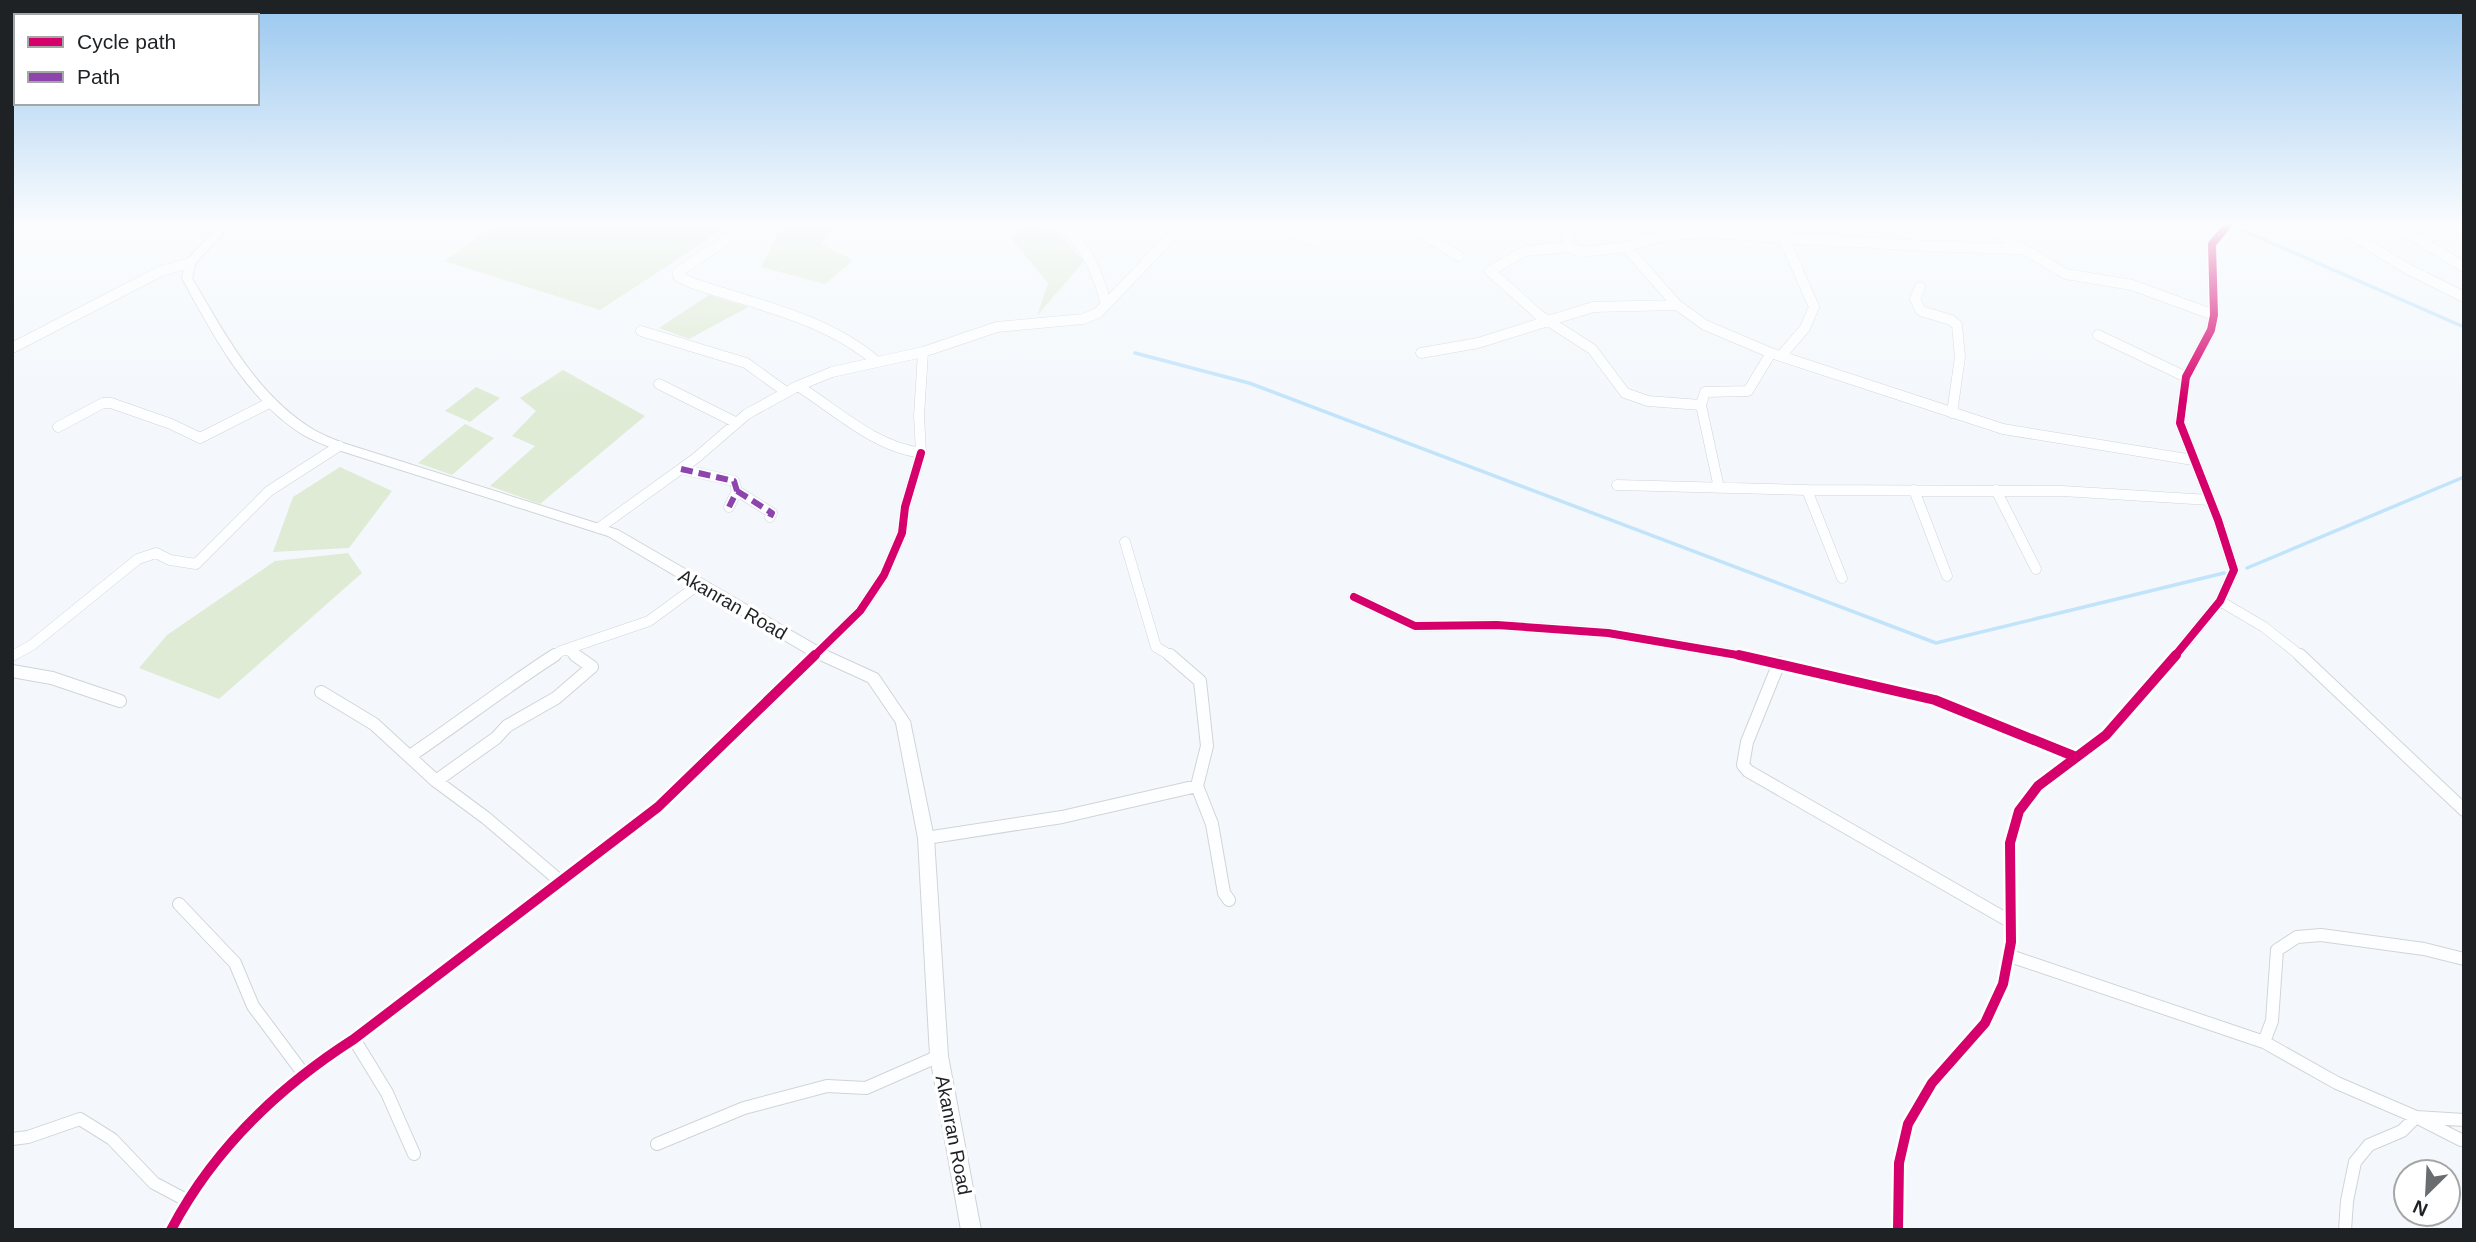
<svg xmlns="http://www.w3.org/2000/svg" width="2476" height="1242" viewBox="0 0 2476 1242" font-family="Helvetica,sans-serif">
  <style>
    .green { fill: #dfebd5 }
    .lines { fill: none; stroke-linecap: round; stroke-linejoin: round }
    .stream { stroke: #c2e4fa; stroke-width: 3.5 }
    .minor-far1-casing { stroke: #d1d4d6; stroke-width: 11 }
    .minor-casing { stroke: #d1d4d6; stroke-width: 14 }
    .major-casing { stroke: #d1d4d6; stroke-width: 2 }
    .minor-far1 { stroke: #fdfeff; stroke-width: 10 }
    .minor { stroke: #fdfeff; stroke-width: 12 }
    .major { fill: #fdfeff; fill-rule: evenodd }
    .quiet { stroke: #8e44ad; stroke-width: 6; stroke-dasharray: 12 6; stroke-linecap: butt }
    .cycleway-far1-casing { stroke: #fff; stroke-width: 11 }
    .cycleway-casing { stroke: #fff; stroke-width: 15 }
    .cycleway-far1 { stroke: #d6006c; stroke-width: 8 }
    .cycleway { stroke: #d6006c; stroke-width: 10 }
    .labels { text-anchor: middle; stroke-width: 7; stroke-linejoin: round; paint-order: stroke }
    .street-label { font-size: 19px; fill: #1f2224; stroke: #fff }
  </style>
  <rect width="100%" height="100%" fill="#f4f8fc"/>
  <!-- green -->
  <path class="green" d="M496,225H730L600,310L444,261Z
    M1027,225L1056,231L1084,261L1037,316L1048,283L1010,237Z
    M782,226L834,227L821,244L853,260L825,284L761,267Z
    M709,295L748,307L689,339L659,328Z
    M563,370L645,416L540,504L490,486L535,446L512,436L536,411L520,398Z
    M476,387L500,398L470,422L445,411Z
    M465,424L494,438L452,475L418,463Z
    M340,467L392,491L349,548L273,552L293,497Z
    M348,553L362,573L219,699L139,668L167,635L275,561Z"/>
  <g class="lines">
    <!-- stream -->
    <path class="stream" d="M2242,230L2464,327
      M1135,353L1249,383L1936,643L2224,573
      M2247,568L2464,477"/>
    <defs>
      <path id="minor-far1" d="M1062,225C1087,247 1098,273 1106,304
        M1274,225L1315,240L1338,225
        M1407,225L1459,256
        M1554,225L1567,231L1569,247L1582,252L1626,247L1677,305L1705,325L1771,353L2003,429L2193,460
        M1778,225L1814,307L1805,328L1781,356
        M1983,225L2066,274L2132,285L2214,315
        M2336,225L2406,268L2464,297
        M2395,225L2464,267
        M728,239L678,272V276L692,283C756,305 825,317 877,362
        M1569,247L1525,251L1490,271L1539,315L1592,349L1625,393L1648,401L1701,405
        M1626,247C1687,224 1737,236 1799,239C1874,243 1948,248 2023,249
        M1920,287L1915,299L1921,311L1951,320L1957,325L1960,357L1952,413
        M641,331L746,363L786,392
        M2098,335L2186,377
        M12,348L161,271L190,263
        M1421,353L1478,343L1593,307L1677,305
        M659,384L737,423
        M798,386C838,411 873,446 921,453L919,416L923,352
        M58,427L103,403H111L171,424L200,438L271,402
        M681,469L734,481L737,491L729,507
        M1617,485L1807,490L2062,491L2210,500
        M1719,488L1701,405L1705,392L1748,391L1771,353
        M1807,490L1842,578
        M1914,490L1947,576
        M1996,490L2036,569
        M737,491L772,513L770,517
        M599,528L696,458L747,414L798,386L832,372L923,352L997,327L1083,319L1098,313L1182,225
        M1125,542L1156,647L1173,657
        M1354,597L1415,626L1497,625L1608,633L1749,657
        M2220,601L2264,627L2302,657
        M567,649L578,657
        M12,656L32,645L138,559L156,553L170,560L196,564L269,491L339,446
        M552,657L561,651L649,621L698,585
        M813,657L860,611L884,575L902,533L905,507L921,453
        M2174,657L2220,601L2234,570L2218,520L2180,423L2186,377L2211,330L2214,315L2212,244L2228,225"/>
      <path id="minor" d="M1170,655L1200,681L1207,746L1197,786L1212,824L1224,893L1229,900
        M1739,655L1935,700L2076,757
        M2300,655L2464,810
        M1779,663L1747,742L1743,765L1748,771L2011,922
        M12,671L52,678L120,701
        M321,692L374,724L436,781L486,818L560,881
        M410,756C459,723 505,687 555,655
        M436,781L496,738L507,726L556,698L592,667L575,655
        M926,838L1062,817L1197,786
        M179,904L235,963L253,1006L303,1073
        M2010,956L2264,1042L2272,1021L2277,950L2297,937L2321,935L2424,949L2464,959
        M354,1039L387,1093L414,1154
        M2264,1042L2337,1083L2416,1117L2464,1120
        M12,1139L28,1137L80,1119L112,1139L154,1183L186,1200
        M657,1144L744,1108L827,1086L866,1088L939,1056
        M171,1230C213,1150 279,1087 354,1039L658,807L815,655
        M1898,1230L1899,1163L1908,1124L1932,1083L1985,1023L2003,984L2011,942L2010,843L2019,811L2038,786L2106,735L2176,655
        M2345,1230L2347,1201L2355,1162L2369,1145L2402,1131L2416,1117L2461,1140"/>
      <path id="major" d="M219,225H230L195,264L192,278C224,333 257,396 314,430C323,435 333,439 343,443L618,530L821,648L878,674L910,721L934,838L948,1056L981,1230H961L930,1056L918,838L896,723L868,682L811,656L608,536L335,449C325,445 314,441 305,436C247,401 213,335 182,278L186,261Z"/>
    </defs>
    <!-- minor-far1 casing -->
    <use href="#minor-far1" class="minor-far1-casing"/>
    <!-- minor casing -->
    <use href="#minor" class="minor-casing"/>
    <!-- major casing -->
    <use href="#major" class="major-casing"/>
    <!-- minor-far1 -->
    <use href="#minor-far1" class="minor-far1"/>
    <!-- minor -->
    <use href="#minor" class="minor"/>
    <!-- major -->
    <use href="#major" class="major"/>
    <!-- quiet -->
    <path class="quiet" d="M681,469L734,481L737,491L729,507
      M737,491L772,513L770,517"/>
    <defs>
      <path id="cycleway-far1" d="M1354,597L1415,626L1497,625L1608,633L1749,657
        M813,657L860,611L884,575L902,533L905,507L921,453
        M2174,657L2220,601L2234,570L2218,520L2180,423L2186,377L2211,330L2214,315L2212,244L2228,225"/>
      <path id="cycleway" d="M1739,655L1935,700L2076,757
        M171,1230C213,1150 279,1087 354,1039L658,807L815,655
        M1898,1230L1899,1163L1908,1124L1932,1083L1985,1023L2003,984L2011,942L2010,843L2019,811L2038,786L2106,735L2176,655"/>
    </defs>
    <!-- cycleway-far1 casing -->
    <use href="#cycleway-far1" class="cycleway-far1-casing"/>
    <!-- cycleway casing -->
    <use href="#cycleway" class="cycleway-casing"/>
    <!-- cycleway-far1 -->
    <use href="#cycleway-far1" class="cycleway-far1"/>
    <!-- cycleway -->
    <use href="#cycleway" class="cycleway"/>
  </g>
  <!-- sky -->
  <linearGradient id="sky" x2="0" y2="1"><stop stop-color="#99c7ef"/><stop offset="0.56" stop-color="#fafcfe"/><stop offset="1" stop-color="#fafcfe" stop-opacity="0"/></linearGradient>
  <rect width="2476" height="399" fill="url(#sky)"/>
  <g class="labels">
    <!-- street labels -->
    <g class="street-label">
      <text transform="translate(733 604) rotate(30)" y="7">Akanran Road</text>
      <text transform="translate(954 1135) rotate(79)" y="7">Akanran Road</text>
    </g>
  </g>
  <!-- border -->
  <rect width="2476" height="1242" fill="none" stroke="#1f2224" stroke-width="28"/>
  <!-- legend -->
  <rect x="14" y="14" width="245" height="91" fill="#ffffff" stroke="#a5a7a7" stroke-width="2"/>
  <rect x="28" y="37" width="35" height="10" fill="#d6006c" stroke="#a5a7a7" stroke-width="2"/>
  <text x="77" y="49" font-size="21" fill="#1f2224">Cycle path</text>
  <rect x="28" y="72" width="35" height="10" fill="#8e44ad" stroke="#a5a7a7" stroke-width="2"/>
  <text x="77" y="84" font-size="21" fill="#1f2224">Path</text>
  <!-- north arrow -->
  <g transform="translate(2427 1193) rotate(204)"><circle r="33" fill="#ffffff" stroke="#a5a7a7" stroke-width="2"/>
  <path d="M0-5L12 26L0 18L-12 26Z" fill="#6a6d70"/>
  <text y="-10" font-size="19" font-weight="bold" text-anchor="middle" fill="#1f2224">N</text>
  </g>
</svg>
